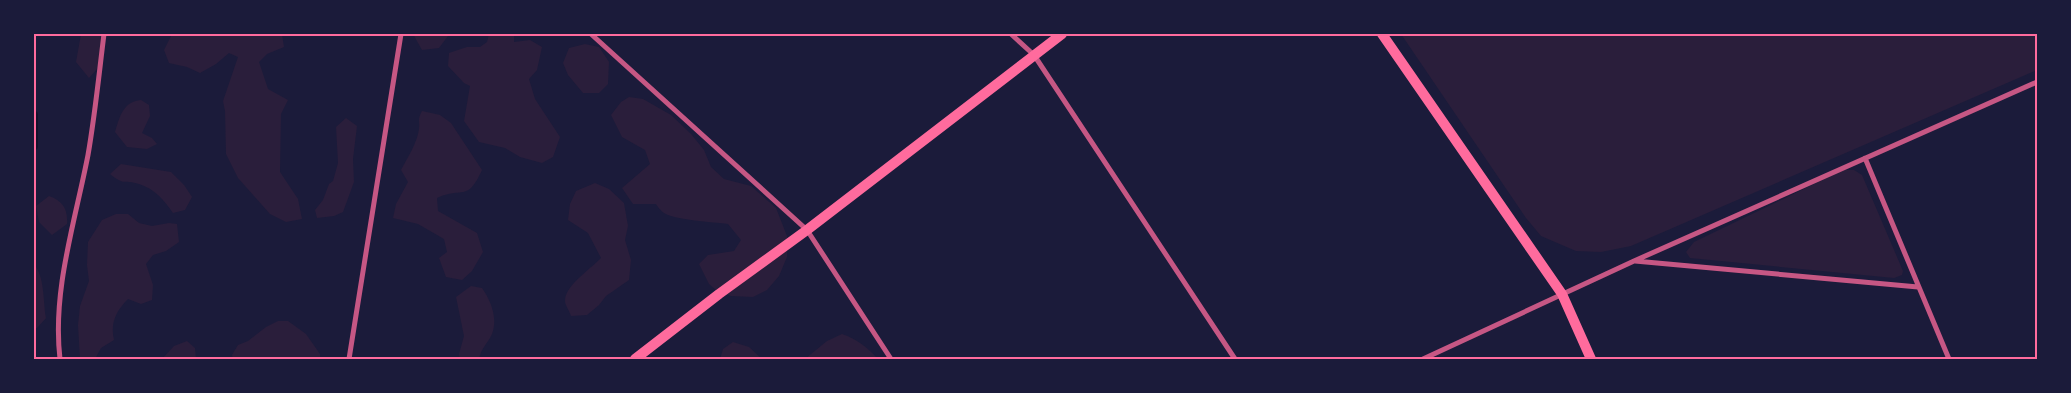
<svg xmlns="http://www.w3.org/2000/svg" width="2071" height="393" viewBox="0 0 2071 393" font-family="Rubik,sans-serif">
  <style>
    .green { fill: #2a1e3b }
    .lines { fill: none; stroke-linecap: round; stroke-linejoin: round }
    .stream { stroke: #12122b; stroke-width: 8 }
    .minor { stroke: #c65784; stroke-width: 5 }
    .secondary { stroke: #ff6b9d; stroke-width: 10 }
    .neatline { fill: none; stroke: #ff6b9d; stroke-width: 2 }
  </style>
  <rect width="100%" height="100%" fill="#1b1b3a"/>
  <!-- green -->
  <path class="green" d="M81,34H103C106,54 103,64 89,78L76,62Z
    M172,34H282L284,47L267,54L259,62L268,89L288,100L281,114L280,172L298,199L302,219L286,222L270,214L238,178L226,154L225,111L223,101L238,57L229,53L216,64L200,73L187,67L169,63L164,50Z
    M413,34H448V36L439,48L422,50Z
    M489,34H514V42L530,40L542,47L537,70L529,79L535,99L560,137L553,157L542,163L520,157L505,148L479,142L464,121L470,86L464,83L448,66L449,53L467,47H480L487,42Z
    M1401,34H2037V70L1631,246L1601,252L1576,251L1541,236L1526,218Z
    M585,44L599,47L609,62L608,84L599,93H583L568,75L563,63L569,48Z
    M629,97L643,99L671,115L691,134L704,150L711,167L724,179L751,186L776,208L787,236V257L779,276L767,290L753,297L731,296L716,290L709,284L699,264L708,255L734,251L741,240L728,224C713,222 675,220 664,213C661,211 658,207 656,204H633L622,188L650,164L645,150L622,137L611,115L621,102Z
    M141,100L149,105L150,116L142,133L152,138L157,144L147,149L127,147L115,132C120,116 123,102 141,100Z
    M422,111L440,115L451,123L482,170C467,203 463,186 437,198L438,211L477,233L483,252L472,271L462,280L446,277L439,258L447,252L444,239L418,224L393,218L396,204L408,182L401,170C408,157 417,143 419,129C420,121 417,120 422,111Z
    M346,118L357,126L353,159L354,182L343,212L334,216L317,218L315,210L323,200L329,184L333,181L338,163L336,127Z
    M121,164L171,172L184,185L192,197L185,210L173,213C164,200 155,189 139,184C124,179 126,187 110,174Z
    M1843,170H1854L1862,175L1903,271L1902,275L1894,278L1690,258L1686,252L1694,242Z
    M595,183L609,189L624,203L628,226L625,240L631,260L629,280L606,296L599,305L587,315L571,316C570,312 565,305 565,301C565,285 591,269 601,258L588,233L568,220L570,204L576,191Z
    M49,196C63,201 68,209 67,224L52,235L39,222L36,206Z
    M116,214H128L139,223L152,226L169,223L177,224L179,242L166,251L153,255L146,264L153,285L152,300L141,304L128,299C116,311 110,323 114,340L101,348L95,359H80L78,325L80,306L89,281L87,265L88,242L102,220Z
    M34,264C45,277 43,302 46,318L37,328H34Z
    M471,286L482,288C491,301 498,318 492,334C488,343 481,348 479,359H460L459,354L464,336L456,297Z
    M278,321H288L306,334L320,354V359H233L232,355L238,345L248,341L266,327Z
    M842,334C857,339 868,348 878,359H805L827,341Z
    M187,341L195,348L196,359H162L174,346Z
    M733,342L749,347L762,359H720L723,349Z"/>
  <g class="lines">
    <!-- stream -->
    <path class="stream" d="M34,115V146"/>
    <!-- minor -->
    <path class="minor" d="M591,34L807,230L891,359
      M1011,34L1034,55L1235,359
      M1865,158L1949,359
      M1635,261L1918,287
      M60,359C52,291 75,222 88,155C95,115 99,74 104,34
      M349,359L401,34
      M1423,359L1634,261L2037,82"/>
    <!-- secondary -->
    <path class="secondary" d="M1382,34L1562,294L1591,359
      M635,359L719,294L807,230L1062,34"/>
  </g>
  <!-- border -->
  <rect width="2071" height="393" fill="none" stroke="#1b1b3a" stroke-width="70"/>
  <rect x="35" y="35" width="2001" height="323" class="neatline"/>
</svg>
